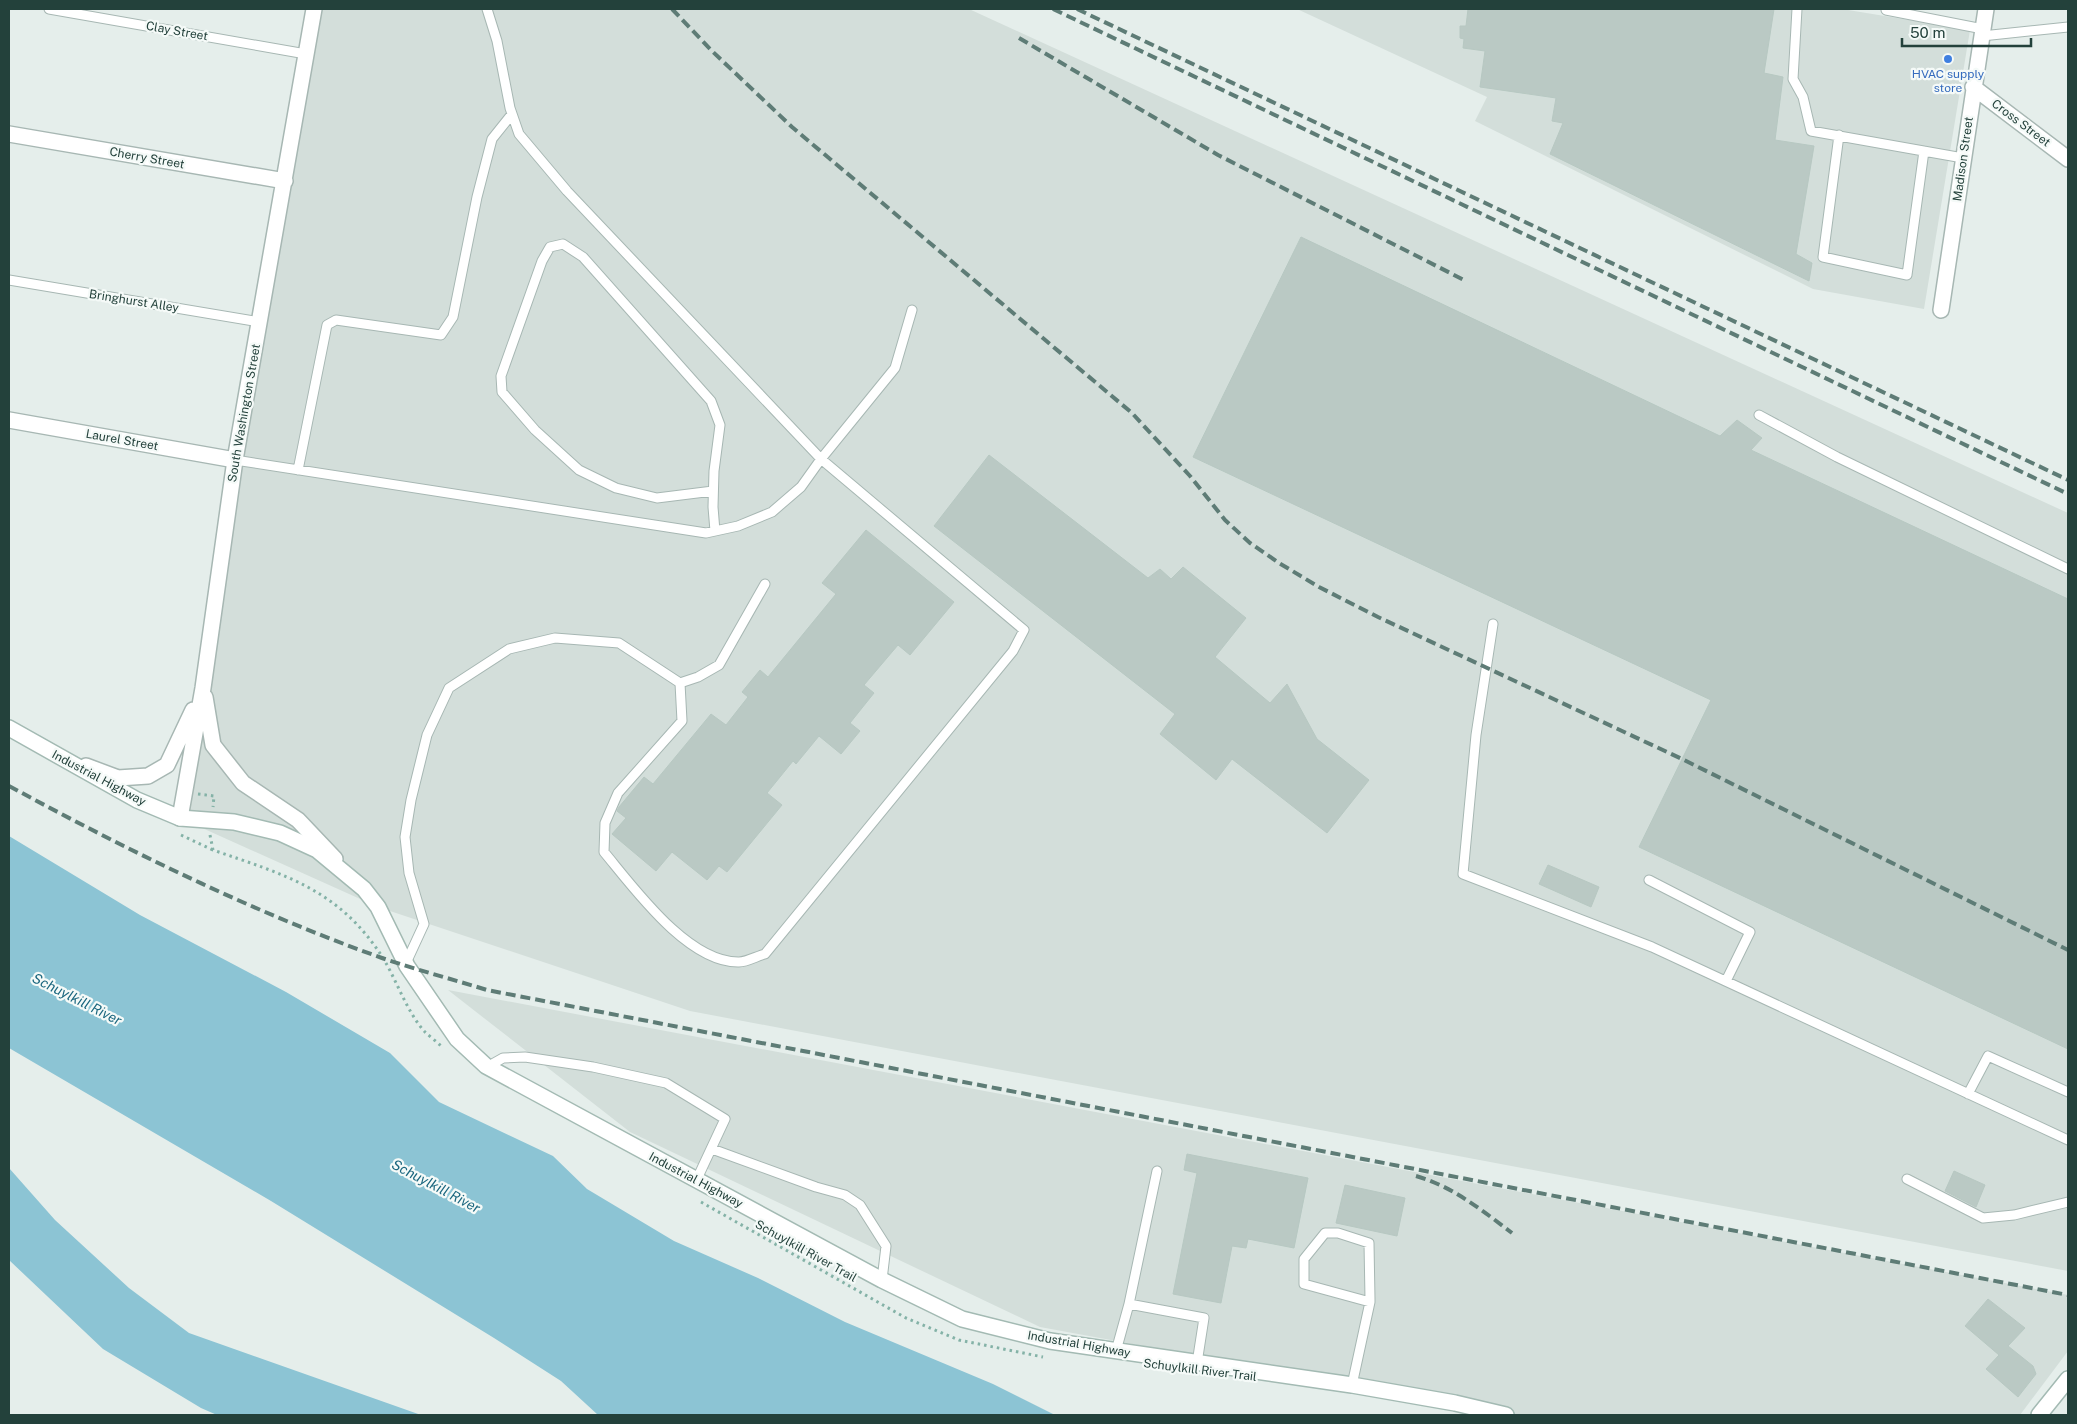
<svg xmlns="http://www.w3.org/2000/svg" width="2077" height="1424" viewBox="0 0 2077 1424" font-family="'Public Sans',sans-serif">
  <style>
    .built { fill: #d3deda }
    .water { fill: #8cc4d4 }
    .building { fill: #bac9c4; stroke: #b7c8c2 }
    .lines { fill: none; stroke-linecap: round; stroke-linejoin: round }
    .lane-casing { stroke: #a7b7b3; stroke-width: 11 }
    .street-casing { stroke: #a7b7b3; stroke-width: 18 }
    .secondary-casing { stroke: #a3bab3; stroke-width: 18 }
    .path { stroke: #84b2a7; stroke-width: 3; stroke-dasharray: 2.5 4; stroke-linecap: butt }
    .lane { stroke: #fff; stroke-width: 9 }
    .street { stroke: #fff; stroke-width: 15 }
    .secondary { stroke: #fff; stroke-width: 15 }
    .rail { stroke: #5e7c76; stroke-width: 4; stroke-dasharray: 10 5; stroke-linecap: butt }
    .shop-dot { fill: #3f7fe0; stroke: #f5faf8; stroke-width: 2 }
    .labels { text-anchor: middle; stroke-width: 4.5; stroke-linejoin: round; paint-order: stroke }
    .street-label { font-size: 12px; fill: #23413b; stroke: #f5faf8 }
    .shop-label { font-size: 12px; fill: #366cbe; stroke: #f5faf8 }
    .water-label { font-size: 14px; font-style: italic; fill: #1b677f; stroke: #f5faf8 }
  </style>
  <rect width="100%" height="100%" fill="#e5eeeb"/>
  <!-- built -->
  <path class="built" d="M312,9H969L2068,513V1271L690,1011L378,907L180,818Z
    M1297,9H1842L1970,30L1924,309L1813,289L1475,121L1487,97Z
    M448,990L2068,1295V1351L2020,1415H1498L1455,1403L1040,1327L630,1132Z"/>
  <!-- water -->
  <path class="water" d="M9,836L140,915L286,992L390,1053L439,1102L553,1156L587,1189L674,1241L758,1278L845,1322L993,1384L1055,1415H598L561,1381L494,1338L271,1201L9,1048Z
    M9,1168L55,1220L129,1288L189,1333L421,1415H217L201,1408L103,1349L9,1260Z"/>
  <!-- building -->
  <path class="building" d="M1468,9H1774L1764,73L1783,77L1775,140L1814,146L1796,254L1812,263L1809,281L1550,154L1563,123L1552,121L1556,98L1480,87L1485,51L1463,48L1464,39L1460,38V26H1466Z
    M1301,237L1720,436L1737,420L1762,438L1751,450L2068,599V1049L1639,847L1711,700L1193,457Z
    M989,455L1148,578L1160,569L1171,579L1183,567L1246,618L1215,657L1270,703L1287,684L1317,739L1369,780L1327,833L1232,759L1216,780L1160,734L1175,714L934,526Z
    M866,530L954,602L910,655L898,645L864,685L874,693L850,723L860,731L841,754L819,736L796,764L793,761L767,793L782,805L727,872L719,866L707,880L672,852L656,871L612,834L626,818L617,811L619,807L644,777L653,784L711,714L726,725L748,697L742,692L760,670L768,677L836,594L822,583Z
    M1548,865L1599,887L1591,907L1539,884Z
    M1187,1154L1308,1178L1294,1248L1248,1239L1246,1248L1232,1246L1221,1303L1173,1294L1197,1173L1184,1170Z
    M1954,1171L1985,1185L1976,1207L1945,1191Z
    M1345,1185L1405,1198L1397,1236L1336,1223Z
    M1988,1299L2025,1328L2008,1346L2033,1366L2036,1374L2018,1397L1986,1369L1999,1355L1965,1326Z"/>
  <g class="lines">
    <defs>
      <path id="lane" d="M49,9L306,54
        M487,9L497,41L510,108L519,134L567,191L821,459L1024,630L1013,651L765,954C757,956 747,962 739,962C688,963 634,888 604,852L605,823L618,793L682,721L680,683
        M1797,9L1793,79L1803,97L1811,131L1963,158
        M1886,10L1983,29
        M1982,36L2068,27
        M1839,135L1823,257L1907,275L1924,151
        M9,280L260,322
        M1759,415L1837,457L2068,569
        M235,460L706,533L738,526L772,512L801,487L821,459L895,368L912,310
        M298,470L327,325L336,320L441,335L453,317L477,197L492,139L512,114
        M713,491L657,498L616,488L579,470L535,430L502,392L501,376L542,261L550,247L563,244L583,257L711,401L720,425L714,471L713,507L715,531
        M1493,624L1476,735L1463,874L1652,947L2068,1140
        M680,683L698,677L719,665L765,584
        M1649,880L1750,932L1726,981
        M406,963L424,924L409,873L405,837L411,800L427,735L449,688L509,649L555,638L619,643L680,683
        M487,1067L503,1058L525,1057L593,1067L666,1083L725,1119L696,1181
        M1968,1094L1988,1056L2068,1092
        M712,1149L816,1187L845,1195L860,1205L886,1246L882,1280
        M1907,1179L1983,1218L2014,1215L2068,1202
        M1129,1304L1157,1171
        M1116,1351L1129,1304L1204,1318L1197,1363
        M1352,1385L1370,1302V1299L1369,1243L1338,1233H1325L1304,1259V1284L1370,1302"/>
      <path id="street" d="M1973,87L2068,159
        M9,134L285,181
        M1941,310L1986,9
        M9,420L235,460
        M205,697L213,745L243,783L298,820L335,859
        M86,766L118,778L148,776L167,765L193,710
        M180,818L203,688L235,460L314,9"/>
      <path id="secondary" d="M9,728L137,800L180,818L234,822L280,833L317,850L364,889L378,907L407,966L457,1039L486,1066L882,1280L962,1319L1050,1341L1352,1385L1455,1403L1506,1415
        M2039,1415L2068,1379"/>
    </defs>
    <!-- lane casing -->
    <use href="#lane" class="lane-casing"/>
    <!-- street casing -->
    <use href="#street" class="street-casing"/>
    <!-- secondary casing -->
    <use href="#secondary" class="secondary-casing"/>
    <!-- path -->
    <path class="path" d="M198,794L214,796L213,807
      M181,835L213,850
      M210,835L213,850C285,875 339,889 383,958C397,981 406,1010 424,1031C429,1036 436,1041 441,1046
      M701,1202L906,1318L959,1340L1043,1357"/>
    <!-- lane -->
    <use href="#lane" class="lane"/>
    <!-- street -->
    <use href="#street" class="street"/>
    <!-- secondary -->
    <use href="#secondary" class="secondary"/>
    <!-- rail -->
    <path class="rail" d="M672,9L712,51L792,127L1132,413L1190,476L1225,520L1250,543L1279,563L1319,587L1378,617L1682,759L2068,950
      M1053,9L2068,494
      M1077,9L2068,480
      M1019,38L1218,155L1464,280
      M9,786C129,851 253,912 382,958C417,970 452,979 487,990L2068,1295
      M1416,1176C1452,1186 1483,1211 1512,1233"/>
  </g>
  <!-- markers -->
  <circle class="shop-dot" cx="1948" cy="59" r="5"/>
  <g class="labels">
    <!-- street labels -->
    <g class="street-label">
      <text transform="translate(177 31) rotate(10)" y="4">Clay Street</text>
      <text transform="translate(2021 123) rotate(37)" y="4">Cross Street</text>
      <text transform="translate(147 158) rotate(10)" y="4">Cherry Street</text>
      <text transform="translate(1963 159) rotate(-82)" y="4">Madison Street</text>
      <text transform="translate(134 301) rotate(9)" y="4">Bringhurst Alley</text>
      <text transform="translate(244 413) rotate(-80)" y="4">South Washington Street</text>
      <text transform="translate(122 440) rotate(10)" y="4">Laurel Street</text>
      <text transform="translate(99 778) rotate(28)" y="4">Industrial Highway</text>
      <text transform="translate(696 1180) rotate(28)" y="4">Industrial Highway</text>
      <text transform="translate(806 1251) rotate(29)" y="4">Schuylkill River Trail</text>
      <text transform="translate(1079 1344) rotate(10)" y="4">Industrial Highway</text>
      <text transform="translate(1200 1370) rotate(7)" y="4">Schuylkill River Trail</text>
    </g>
    <!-- shop labels -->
    <g class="shop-label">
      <text x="1948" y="78">HVAC supply<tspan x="1948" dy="14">store</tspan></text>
    </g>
    <!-- water labels -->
    <g class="water-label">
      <text transform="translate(77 999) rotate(27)" y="5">Schuylkill River</text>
      <text transform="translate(436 1186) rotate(28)" y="5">Schuylkill River</text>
    </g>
  </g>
  <!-- border -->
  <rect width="2077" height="1424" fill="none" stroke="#23413b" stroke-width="20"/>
  <!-- scale -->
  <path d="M1902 38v8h129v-8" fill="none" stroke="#23413b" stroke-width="2.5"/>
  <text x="1910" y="38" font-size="15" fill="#23413b" stroke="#f5faf8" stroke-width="4" paint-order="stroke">50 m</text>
</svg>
